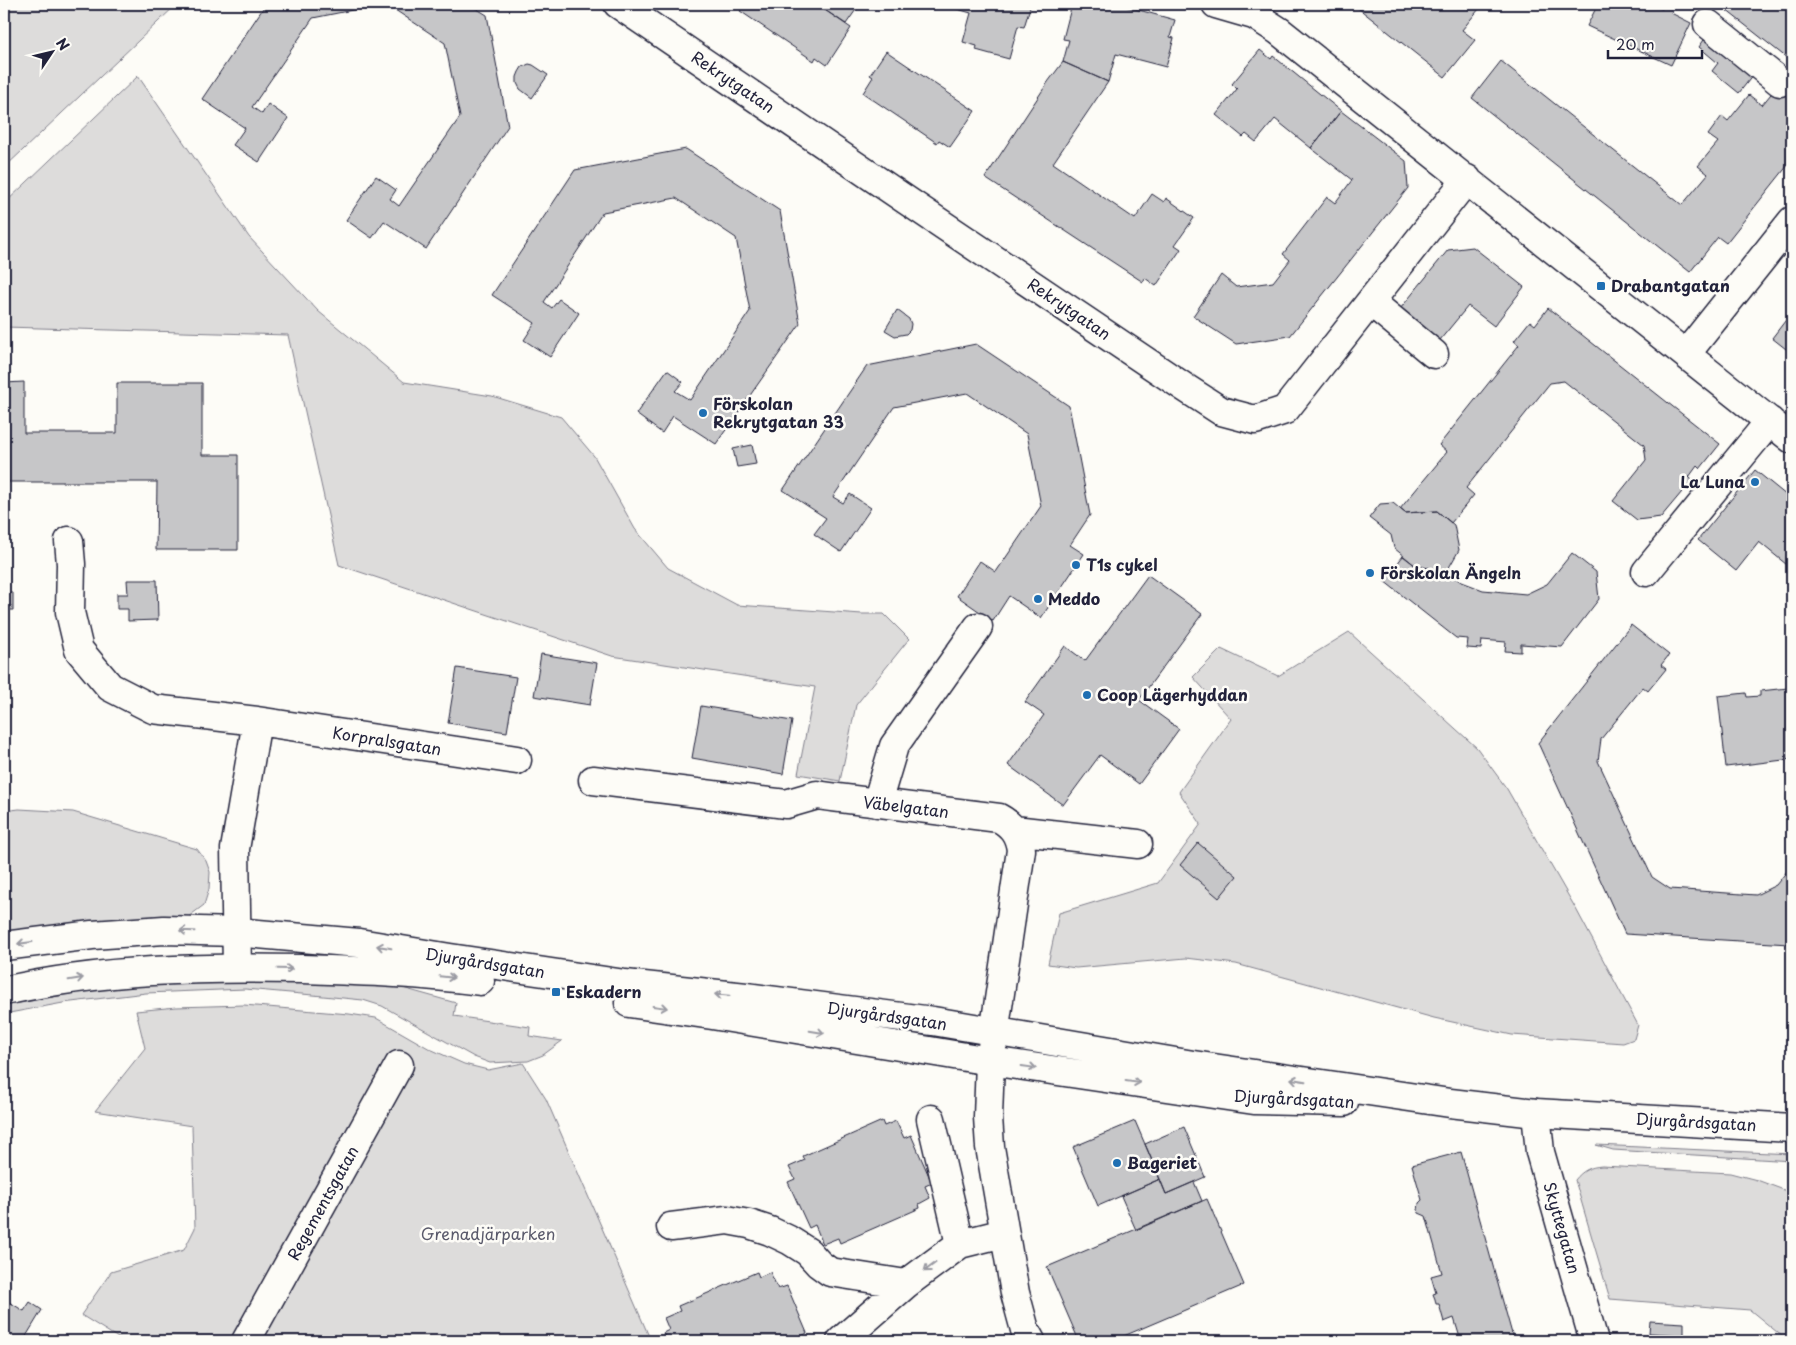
<svg xmlns="http://www.w3.org/2000/svg" width="1796" height="1345" viewBox="0 0 1796 1345" font-family="'Playpen Sans',sans-serif">
  <style>
    .green { fill: #dddcdb; stroke: #807f8b }
    .building { fill: #c6c6c8; stroke: #22223b }
    .lines { fill: none; stroke-linecap: round; stroke-linejoin: round }
    .minor-casing { stroke: #22223b; stroke-width: 31 }
    .major-casing { stroke: #22223b; stroke-width: 31 }
    .minor { stroke: #fdfcf7; stroke-width: 28 }
    .major { stroke: #fdfcf7; stroke-width: 28 }
    .oneway { stroke: #9a9aa2 }
    .poi-dot { fill: #1f6fb2; stroke: #fdfcf7; stroke-width: 2 }
    .labels { text-anchor: middle; stroke-width: 5; stroke-linejoin: round; paint-order: stroke }
    .street-label { font-size: 16px; fill: #22223b; stroke: #fdfcf7 }
    .poi-label { font-size: 16px; font-weight: bold; fill: #22223b; stroke: #fdfcf7; text-anchor: start }
    .park-label { font-size: 16px; fill: #5a5a6b; stroke: #fdfcf7 }
  </style>
  <rect width="100%" height="100%" fill="#fdfcf7"/>
  <filter id="ink" filterUnits="userSpaceOnUse"><feTurbulence type="fractalNoise" baseFrequency=".02" numOctaves="2"/><feDisplacementMap in="SourceGraphic" scale="10" xChannelSelector="R" yChannelSelector="G"/><feConvolveMatrix kernelMatrix="1 2 1 2 8 2 1 2 1" color-interpolation-filters="sRGB"/></filter>
  <g filter="url(#ink)">
    <!-- green -->
    <path class="green" d="M4,4H177L4,168Z
      M138,76L249,237L318,311L404,382L492,396L561,417L594,456L635,529L668,568L737,605L862,614H884L909,639L856,705L840,781L798,774L815,687L612,656L339,565L288,335L4,327V204Z
      M1349,632L1477,748L1507,789L1576,909L1638,1025L1634,1039L1623,1043L1512,1035L1434,1018L1236,964L1186,958L1076,968L1048,964L1059,913L1158,883L1201,824L1179,792L1231,719L1193,677L1221,649L1278,676Z
      M19,809L73,812L197,849L206,861L210,872L209,889L204,905L188,917L4,933V811Z
      M270,979L392,985L456,1003L454,1016L530,1027L529,1036L562,1041L543,1055L528,1061L490,1063L474,1057L382,1006L363,1000L313,995L245,989L146,993L63,1003L4,1014V1006L101,988L165,983Z
      M244,1005L349,1014L376,1018L430,1049L464,1064L488,1070L523,1063L546,1099L651,1341H123L81,1315L111,1272L184,1250L195,1228L192,1126L95,1111L145,1048L136,1011L176,1007Z
      M1596,1145L1792,1154V1161L1613,1150Z
      M1602,1166L1730,1173L1757,1180L1792,1193V1338L1783,1337L1750,1310L1610,1299L1575,1180C1583,1170 1590,1167 1602,1166Z"/>
    <!-- building -->
    <path class="building" d="M266,4H382L313,18L252,107L262,114L268,104L288,118L259,162L233,145L245,128L202,99Z
      M386,4H469L487,15L508,126L426,249L384,221L372,238L346,220L376,176L396,190L390,199L399,206L460,117L445,43Z
      M744,4H816L851,28L827,65L816,57L814,61L740,11Z
      M816,4H860L846,24Z
      M940,4H1031L1024,27L1018,26L1009,59L976,50L977,46L963,42L971,13Z
      M1072,4H1117L1175,20L1170,37L1174,38L1166,67L1116,54L1108,82L1063,62L1069,40L1063,39Z
      M1353,4H1483L1462,30L1475,40L1445,77Z
      M1598,4H1651L1662,9L1664,4L1675,5L1671,13L1691,23L1671,65L1587,26Z
      M1731,4H1792V62L1726,10Z
      M1706,37L1753,75L1739,93L1712,71L1718,63L1699,47Z
      M1260,50L1271,59L1273,56L1341,111L1311,148L1275,119L1256,142L1246,134L1243,137L1216,115L1237,89L1232,84Z
      M886,51L975,111L950,147L939,140L937,143L863,93L873,77L870,75Z
      M1501,61L1682,205L1708,174L1698,166L1718,142L1708,135L1722,116L1728,121L1749,95L1762,105L1788,73L1792,76V160L1726,243L1718,237L1690,272L1472,98Z
      M1063,62L1108,82L1053,163L1135,219L1152,194L1164,202L1166,198L1194,218L1175,245L1181,249L1156,286L1145,278L1143,282L985,178L1048,82Z
      M529,64L533,65L548,75L532,98L520,89L517,83V77L519,72L522,67Z
      M1341,111L1406,161L1408,188L1290,336L1236,344L1193,316L1221,275L1236,287L1273,282L1290,260L1283,254L1327,197L1335,203L1352,180L1311,148Z
      M686,149L780,211L800,324L716,444L673,416L662,433L636,414L667,370L683,382L675,391L690,400L750,311L736,238L676,198L603,212L544,302L552,308L559,299L579,313L550,357L524,340L535,323L492,295L575,170Z
      M1473,247L1524,287L1494,326L1468,306L1440,340L1400,309L1448,250Z
      M1548,308L1720,444L1700,469L1697,466L1689,477L1692,480L1661,517L1637,520L1613,501L1646,460L1644,445L1564,381L1550,383L1466,488L1474,495L1451,523L1437,511L1405,513L1400,509L1447,452L1439,445L1519,345L1514,341L1530,321L1535,325Z
      M897,310L909,319L911,324L910,330L906,334L895,336L885,330Z
      M1792,312V347L1789,345L1786,349L1772,338Z
      M976,344L1069,406L1090,515L1070,545L1084,554L1041,618L1009,596L993,621L957,596L980,561L996,572L1041,506L1027,434L967,393L894,407L833,497L843,503L850,494L871,508L841,552L814,534L826,518L783,490L867,366Z
      M24,382V433H117V383H202V455H238V550H156L157,482H4V383Z
      M752,445L756,464L737,467L733,449Z
      M1755,470L1792,500L1790,505L1792,507V569L1759,542L1736,571L1698,540Z
      M1393,503L1405,513L1437,511L1454,525L1459,550L1447,571L1416,566L1394,548L1391,535L1369,518L1380,504Z
      M1572,553L1596,572L1599,599L1562,647L1521,644V652L1505,651L1506,642L1482,640L1481,649L1467,648L1468,639L1456,638L1384,581L1403,556L1416,566L1447,571L1462,582L1483,590L1526,594L1547,584Z
      M1148,575L1202,614L1139,700L1179,729L1139,784L1100,755L1063,805L1008,765L1044,715L1025,702L1065,646L1085,661Z
      M4,580V593H13V610H5L4,625Z
      M127,580H157L158,620L128,621V609H117V594H128Z
      M1631,625L1669,655L1661,665L1666,669L1648,691L1643,687L1601,739L1598,761L1652,877L1670,889L1756,895L1776,885L1792,865V941L1789,944L1625,934L1538,743Z
      M541,654L597,663L590,705L534,696Z
      M457,668L516,677L507,732L448,723Z
      M1788,688L1792,722V759L1726,767L1718,696L1746,693L1747,697L1760,696V691Z
      M701,706L792,721L783,774L692,758Z
      M1198,843L1237,876L1219,898L1180,865Z
      M882,1121L884,1126L896,1121L904,1138L911,1135L932,1183L925,1186L930,1198L919,1204L920,1208L840,1243L838,1238L823,1244L815,1225L809,1228L788,1182L795,1179L789,1167L805,1160L803,1156Z
      M1135,1121L1160,1179L1098,1206L1073,1147Z
      M1184,1127L1205,1177L1166,1194L1145,1144Z
      M1461,1152L1514,1341H1461L1454,1318L1444,1322L1439,1304H1436L1435,1299L1433,1294L1436,1293L1431,1276L1442,1273L1426,1216L1419,1213L1418,1210L1419,1203L1422,1200L1412,1165Z
      M1160,1179L1166,1194L1194,1182L1202,1201L1136,1230L1121,1196Z
      M1207,1199L1244,1285L1112,1341H1079L1047,1267Z
      M757,1272L759,1277L770,1272L778,1289L787,1286L807,1333L800,1337L802,1341H667L663,1333L669,1330L664,1318L680,1311L678,1306Z
      M4,1299L24,1311L30,1302L42,1310L25,1338L30,1341H4Z
      M1650,1321L1684,1323V1335L1649,1333Z"/>
    <g class="lines">
      <defs>
        <path id="minor" d="M618,4L909,202L1184,387L1221,411L1255,420L1285,410L1467,179
          M1216,4L1254,15L1279,31L1792,439
          M1708,24L1780,82
          M1371,302L1434,354
          M1686,354L1792,221
          M69,541L71,564L70,612L79,650L110,687L153,709L257,721L517,760
          M1646,572L1770,421
          M593,780L786,804L817,795L831,797L999,818C1012,825 1019,834 1021,850L990,1061L988,1117L990,1147L1015,1293L1025,1330L1031,1341
          M877,803L894,746L978,627
          M1014,830L1138,844
          M237,968L235,849L257,721
          M1536,1113L1540,1152L1594,1341
          M931,1119L960,1244
          M671,1227L727,1220L749,1224L770,1231L789,1240L808,1252L819,1264L830,1272L906,1284
          M246,1341L399,1065
          M841,1341L906,1284L960,1244L1004,1233"/>
        <path id="major" d="M4,946L92,935L164,930L236,932L359,943L450,958L625,984L746,997L933,1021L1193,1065L1450,1103L1536,1113L1792,1128
          M4,991C102,969 202,967 302,969C362,971 421,973 480,981
          M629,1003L712,1015L990,1061L1254,1100L1344,1102"/>
      </defs>
      <!-- minor casing -->
      <use href="#minor" class="minor-casing"/>
      <!-- major casing -->
      <use href="#major" class="major-casing"/>
      <!-- minor -->
      <use href="#minor" class="minor"/>
      <!-- major -->
      <use href="#major" class="major"/>
    </g>
    <!-- one-way arrows -->
    <defs><path id="oneway-shaft" d="M-6 0H5M1.5-3L5.5 0L1.5 3" fill="none" stroke-width="1.6" stroke-linecap="round" stroke-linejoin="round" transform="scale(1.25)"/></defs>
    <g class="oneway">
      <use href="#oneway-shaft" transform="translate(187 931) rotate(-178)"/>
      <use href="#oneway-shaft" transform="translate(25 943) rotate(173)"/>
      <use href="#oneway-shaft" transform="translate(384 947) rotate(-170)"/>
      <use href="#oneway-shaft" transform="translate(285 969) rotate(1)"/>
      <use href="#oneway-shaft" transform="translate(447 977) rotate(6)"/>
      <use href="#oneway-shaft" transform="translate(76 979) rotate(-9)"/>
      <use href="#oneway-shaft" transform="translate(722 995) rotate(-174)"/>
      <use href="#oneway-shaft" transform="translate(660 1007) rotate(8)"/>
      <use href="#oneway-shaft" transform="translate(817 1032) rotate(10)"/>
      <use href="#oneway-shaft" transform="translate(1029 1067) rotate(8)"/>
      <use href="#oneway-shaft" transform="translate(1298 1080) rotate(-171)"/>
      <use href="#oneway-shaft" transform="translate(1133 1082) rotate(8)"/>
      <use href="#oneway-shaft" transform="translate(930 1267) rotate(143)"/>
    </g>
  </g>
  <!-- markers -->
  <g class="poi-dot">
    <rect x="1596" y="281" width="10" height="10" rx="2.5"/>
    <circle cx="703" cy="413" r="5"/>
    <circle cx="1755" cy="482" r="5"/>
    <circle cx="1076" cy="565" r="5"/>
    <circle cx="1370" cy="573" r="5"/>
    <circle cx="1038" cy="599" r="5"/>
    <circle cx="1087" cy="695" r="5"/>
    <rect x="551" y="987" width="10" height="10" rx="2.5"/>
    <circle cx="1117" cy="1163" r="5"/>
  </g>
  <g class="labels">
    <!-- street labels -->
    <g class="street-label">
      <text transform="translate(733 82) rotate(34)" y="6">Rekrytgatan</text>
      <text transform="translate(1069 309) rotate(34)" y="6">Rekrytgatan</text>
      <text transform="translate(387 741) rotate(9)" y="6">Korpralsgatan</text>
      <text transform="translate(906 807) rotate(7)" y="6">Väbelgatan</text>
      <text transform="translate(485 963) rotate(9)" y="6">Djurgårdsgatan</text>
      <text transform="translate(887 1016) rotate(8)" y="6">Djurgårdsgatan</text>
      <text transform="translate(1294 1099) rotate(3)" y="6">Djurgårdsgatan</text>
      <text transform="translate(1696 1122) rotate(3)" y="6">Djurgårdsgatan</text>
      <text transform="translate(323 1203) rotate(-61)" y="6">Regementsgatan</text>
      <text transform="translate(1562 1228) rotate(74)" y="6">Skyttegatan</text>
    </g>
    <!-- poi labels -->
    <g class="poi-label">
      <text x="1611" y="292">Drabantgatan</text>
      <text x="713" y="410">Förskolan<tspan x="713" dy="18">Rekrytgatan 33</tspan></text>
      <text x="1745" y="488" text-anchor="end">La Luna</text>
      <text x="1086" y="571">T1s cykel</text>
      <text x="1380" y="579">Förskolan Ängeln</text>
      <text x="1048" y="605">Meddo</text>
      <text x="1097" y="701">Coop Lägerhyddan</text>
      <text x="566" y="998">Eskadern</text>
      <text x="1127" y="1169">Bageriet</text>
    </g>
    <!-- park labels -->
    <g class="park-label">
      <text x="488" y="1240">Grenadjärparken</text>
    </g>
  </g>
  <!-- margin -->
  <rect width="1796" height="1345" fill="none" stroke="#fdfcf7" stroke-width="20"/>
  <rect x="10" y="10" width="1776" height="1325" fill="none" stroke="#22223b" stroke-width="2" filter="url(#ink)"/>
  <!-- north arrow -->
  <g transform="translate(52 52) rotate(55)" stroke="#fdfcf7" stroke-width="4" paint-order="stroke">
  <path d="M0-4L9 19L0 12L-9 19Z" fill="#22223b"/>
  <text y="-8" font-size="14" font-weight="bold" text-anchor="middle" fill="#22223b">N</text>
  </g>
  <!-- scale -->
  <path d="M1608 50v8h94v-8" fill="none" stroke="#22223b" stroke-width="2.5"/>
  <text x="1616" y="50" font-size="15" fill="#22223b" stroke="#fdfcf7" stroke-width="4" paint-order="stroke">20 m</text>
</svg>
